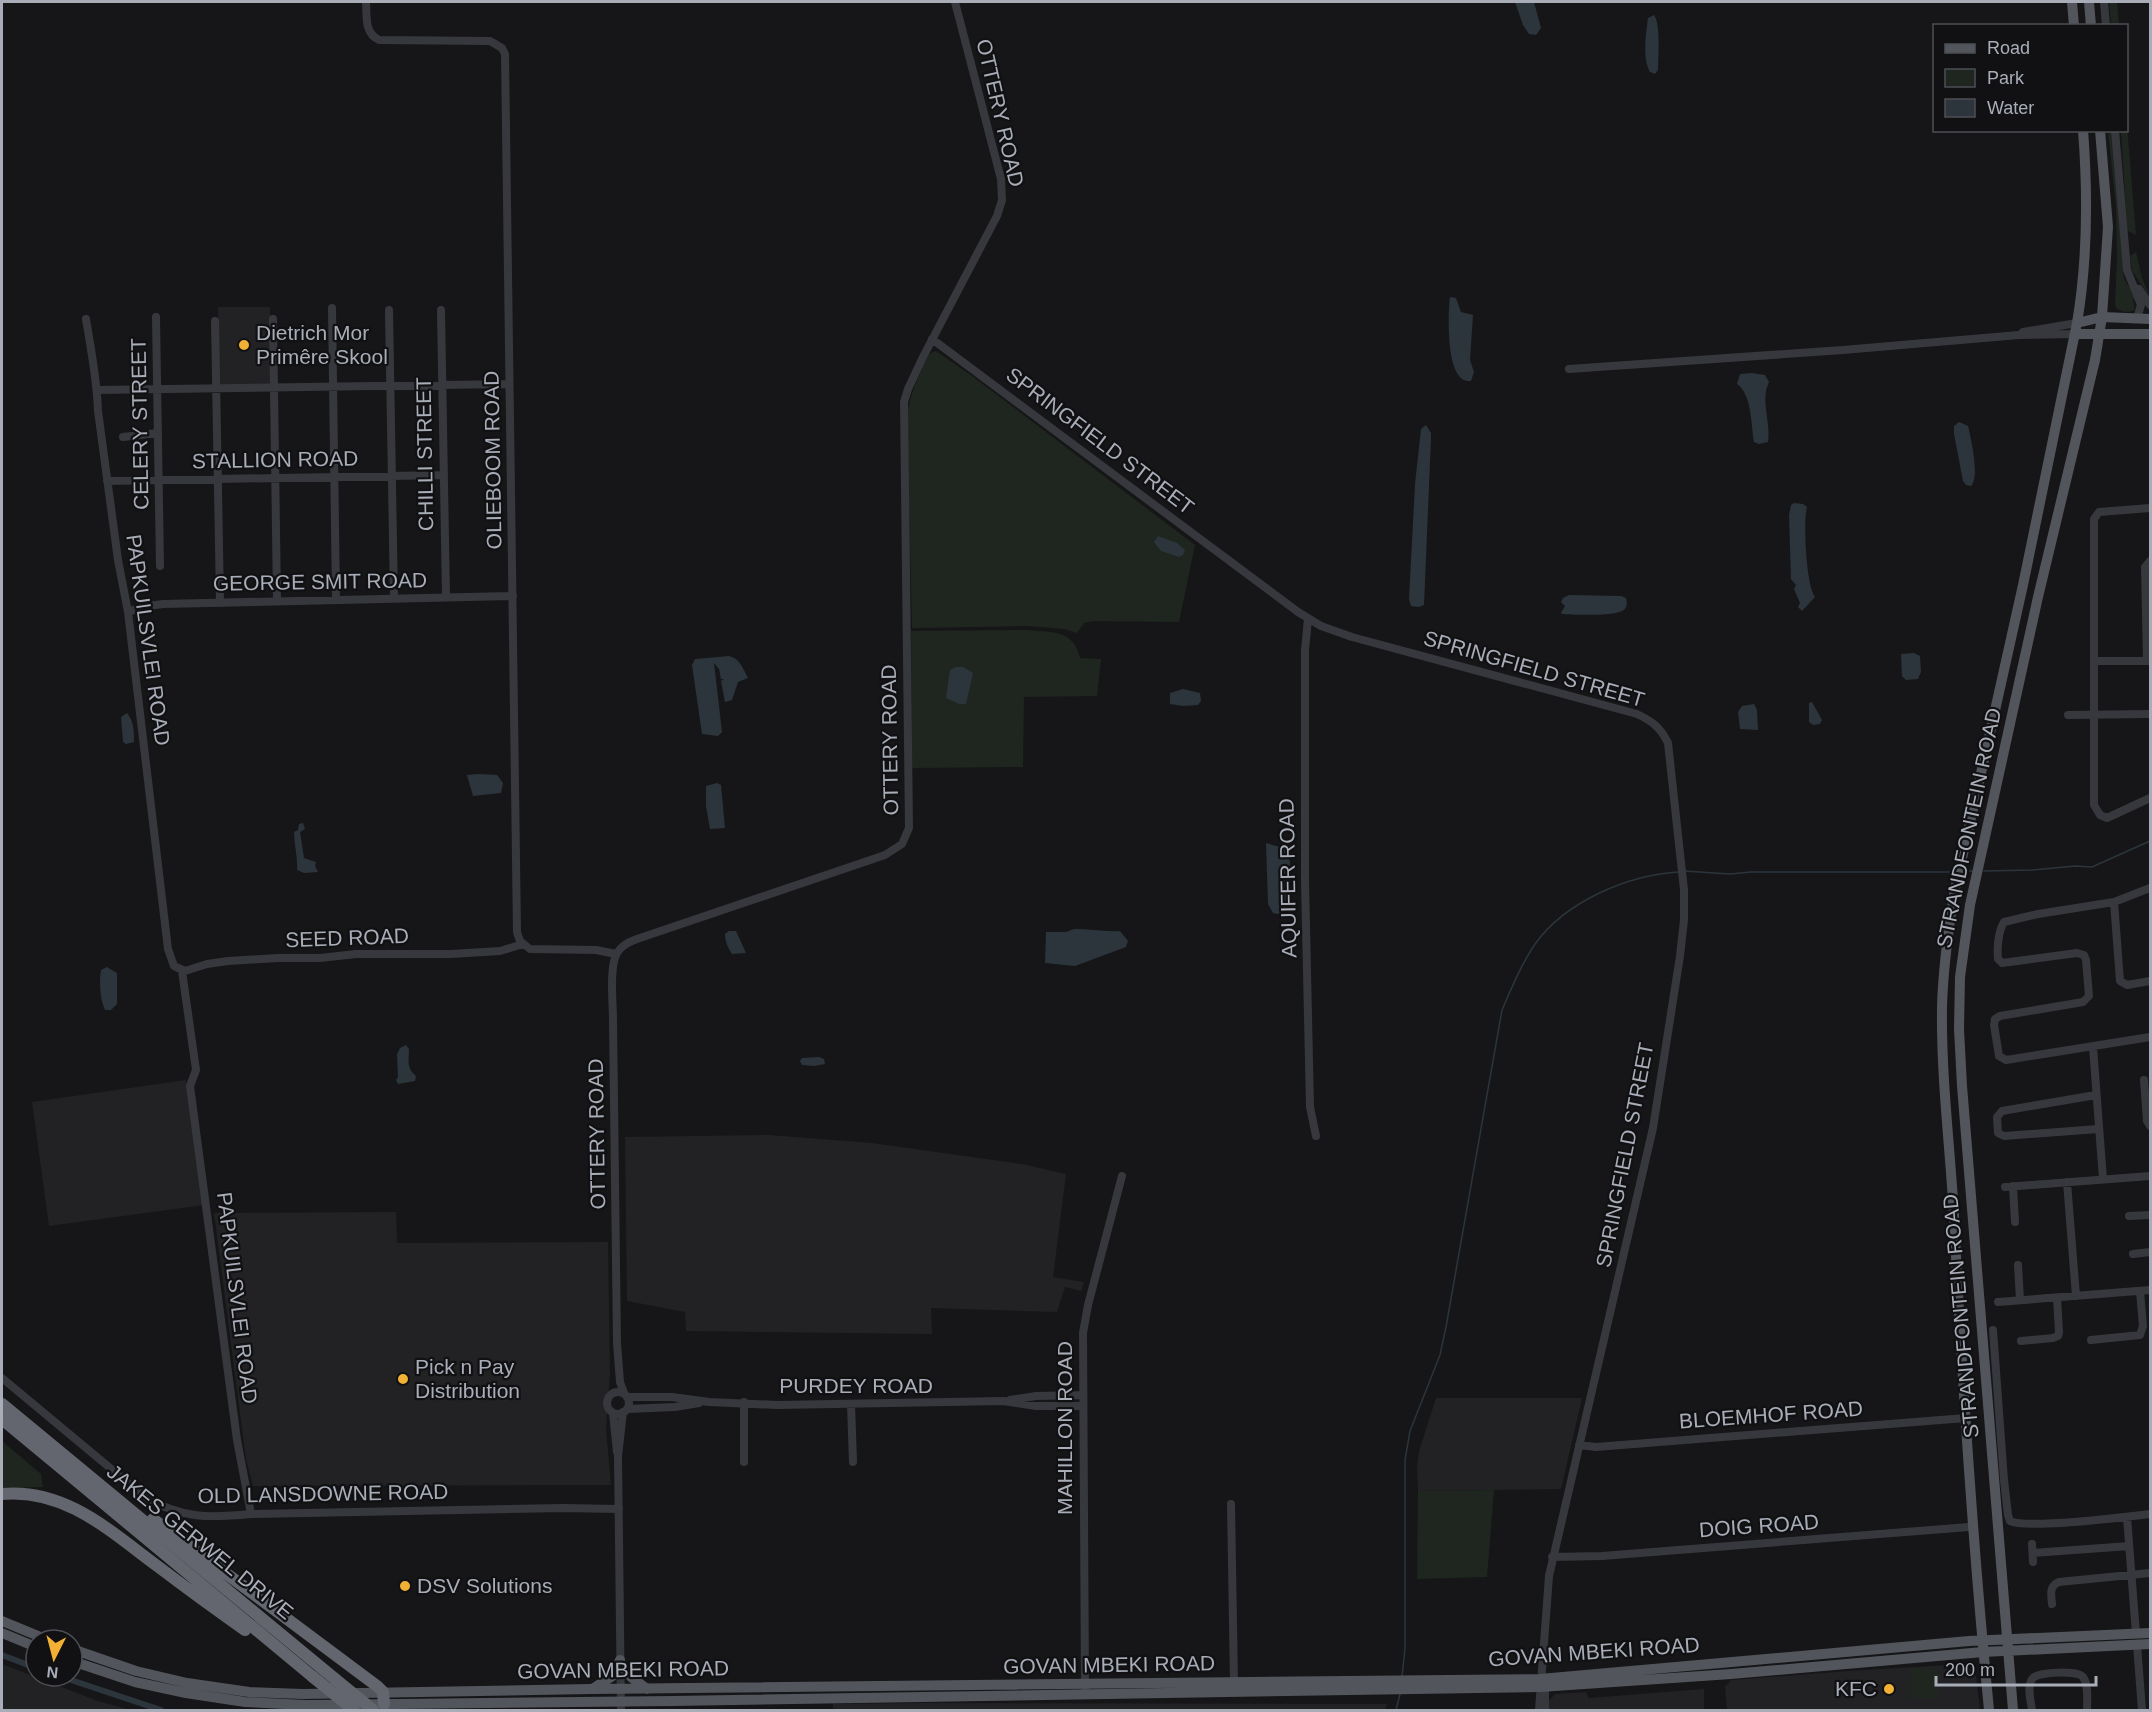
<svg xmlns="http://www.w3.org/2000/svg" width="2152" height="1712" viewBox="0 0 2152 1712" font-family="Helvetica,sans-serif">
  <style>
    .built { fill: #222225 }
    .green { fill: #1e261f }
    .water { fill: #2c353c }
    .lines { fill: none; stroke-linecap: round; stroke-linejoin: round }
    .stream { stroke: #2c353c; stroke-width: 1.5 }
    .canal { stroke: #2c353c; stroke-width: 6 }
    .minor { stroke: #37383d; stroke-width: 8 }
    .major { stroke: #53555c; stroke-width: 10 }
    .highway { stroke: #63666e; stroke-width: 12 }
    .highway-bridge { stroke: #63666e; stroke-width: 12 }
    .poi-dot { fill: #f2b134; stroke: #111113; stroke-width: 2 }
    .labels { text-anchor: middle; stroke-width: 4.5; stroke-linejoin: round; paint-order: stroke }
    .street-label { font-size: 21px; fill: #a8adb8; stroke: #111113 }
    .poi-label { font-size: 21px; fill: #a8adb8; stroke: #111113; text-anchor: start }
  </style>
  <rect width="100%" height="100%" fill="#161618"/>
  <!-- built -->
  <path class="built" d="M218,307H270V384L219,385Z
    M186,1080L204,1205L49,1226L32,1102Z
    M769,1135L872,1143L1022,1164L1066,1174L1053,1277L1084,1282L1081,1291L1065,1287L1057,1312L931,1308L932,1334L686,1331L685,1312L627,1301L625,1137Z
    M396,1212L397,1243L608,1242L610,1374L606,1429L611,1485L253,1486L246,1459L214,1213Z
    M1436,1398H1582L1561,1489L1418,1491L1417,1468L1419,1451Z
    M2,1664L98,1701L130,1710H2Z
    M1964,1664L1976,1675L1980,1710H1727L1725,1687L1731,1680L1848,1671Z
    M1704,1689V1710H1547L1548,1702L1555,1694L1586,1692L1589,1698Z
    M923,1703L1387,1704L1385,1710H833V1704Z"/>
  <!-- green -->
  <path class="green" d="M2109,2H2117L2119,25H2111Z
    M2127,125L2136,235L2128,231L2127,226L2121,131L2126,130Z
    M2108,131H2112L2124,279L2136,298L2133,300L2135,309C2130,314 2119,312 2115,306L2117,257L2116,207Z
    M2136,252L2142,278L2150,297L2132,271L2130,256Z
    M936,351L972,376L1195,545L1179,622L1092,621L1084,623L1077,633L1064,629L1028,626L912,628L907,418C909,394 919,376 929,354Z
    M1028,630C1053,633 1073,629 1080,658L1101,659L1097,696L1024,697L1023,767L912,768L911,631Z
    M2,1441L41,1474L43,1487L2,1488Z
    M1494,1490L1487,1577L1417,1579L1418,1491Z
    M1911,1669H1938V1698H1910Z"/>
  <!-- water -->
  <path class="water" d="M1515,2H1534L1541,28L1536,35L1529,34L1523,25Z
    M1654,15C1661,24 1658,57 1658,70L1655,74L1650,72C1642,57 1646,35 1648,18Z
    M1450,297L1456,298L1461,312L1473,315L1470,360L1474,372L1471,381C1445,385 1448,314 1450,297Z
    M1752,373L1765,375L1769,382C1760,399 1771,423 1768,442L1759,444L1754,442C1751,425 1752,394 1737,384L1740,374Z
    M1959,422L1968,426C1971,439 1980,477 1971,486L1966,485L1963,481L1954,434V426Z
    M1426,425L1431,433V439L1424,605L1419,607L1411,606L1409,599L1415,484L1421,429Z
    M1794,503L1803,504L1807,507C1803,521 1806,585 1815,597L1802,611L1798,607L1800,603L1794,589L1796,585L1791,579L1789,515L1791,505Z
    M1158,536L1177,543L1185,550L1183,555L1179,557L1161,551L1154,542Z
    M1569,595L1621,596L1626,598C1627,603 1628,608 1622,611C1614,616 1573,615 1562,614L1561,613L1565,606L1561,602L1563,598Z
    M1914,653L1920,656L1921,672L1918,679L1906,680L1902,676L1901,654Z
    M729,656C740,658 743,669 748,678L738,682L732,700L725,702L721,681L724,679H721L719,669L714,663L722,732L718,736L702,734L692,665L695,659Z
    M956,667H963L973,673L966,704H959L946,698L950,670Z
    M1183,689L1200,693L1201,701L1198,705L1183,706L1170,704V693Z
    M1812,702L1822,720L1820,724L1813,725L1809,722V703Z
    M1754,704L1757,710L1758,730L1740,729L1738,712L1742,706Z
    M127,713C134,721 134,732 134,742L126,744L123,742L121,717Z
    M478,774L497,775L503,783L501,793L473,796L467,775Z
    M717,783L721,785L725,828L710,829L706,806V786Z
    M303,823L305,829L300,832L304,858L316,862L315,866L318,872L304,873L297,870C298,857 294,845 294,832L298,830L299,824Z
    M1266,843L1287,849L1290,863L1287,905L1284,911L1278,914L1273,913L1268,904Z
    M1074,929C1090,929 1104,932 1120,931L1128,941L1126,947L1075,966L1045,963L1046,932H1066Z
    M729,931H736L746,953L732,954C728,948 725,941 725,934Z
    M107,967L117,973V1004L111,1010H105C100,1000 99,981 101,970Z
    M406,1045L409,1049C409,1060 406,1068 416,1076L415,1081L398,1084L396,1080L398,1077L397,1054L400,1048Z
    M819,1057L824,1059L825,1064L814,1066L802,1065L800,1061L802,1058Z"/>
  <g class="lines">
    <!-- stream -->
    <path class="stream" d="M1684,871L1730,874L1751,872H1955
      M1963,871H1973
      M1984,871L2033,870L2075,866L2092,867L2150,841
      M1402,1677L1405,1648V1460L1410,1431L1440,1355L1446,1327L1502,1010C1512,987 1521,965 1535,944C1566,901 1628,875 1679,872
      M1396,1710L1400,1694"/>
    <!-- canal -->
    <path class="canal" d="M2,1655L36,1668
      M59,1676L161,1710"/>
    <!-- minor -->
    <path class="minor" d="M366,2C367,16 364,33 379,40L490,41L502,48L505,54L517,932L520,941L530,949L596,950L616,954
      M2104,2L2106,26
      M2115,130L2127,270L2141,305L2137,318
      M2139,289L2150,305
      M332,308L336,599
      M389,310L394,598
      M441,310L446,597
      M156,317L160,566
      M86,319C91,349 97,380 98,411L118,560L128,612L168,949L174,966L185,971L207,964L228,961L278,958H320L356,954H451L500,951L523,944
      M273,319L277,600
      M215,321L220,602
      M2023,332L2077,323
      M932,339L1298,612L1321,626L1352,637L1637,714C1652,721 1661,728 1668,743L1684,890V920L1680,956L1653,1128L1549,1576L1539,1710
      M1569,369L1843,350L2019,335L2075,334
      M97,390L509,384
      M123,437L158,433
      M107,481L444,475
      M2150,508L2099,512L2094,519V805L2100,815L2107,818L2150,798
      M128,612L142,607L163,604L513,596
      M1308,619L1305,650V881L1310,1107L1316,1136
      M2094,661H2150
      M2147,661L2145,567L2150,561
      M2068,715L2150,714
      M2150,888L2114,902L2038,914L2004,922C1998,932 1997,948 1998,959L2002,963L2077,953L2084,955L2086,960L2089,996L2083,1002L2000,1016L1995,1019L1994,1025L1999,1056L2006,1060L2150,1037
      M2114,902L2120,981L2127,985L2150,981
      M182,971L196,1070L190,1086L237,1440L251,1514
      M2093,1047L2103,1179
      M2144,1080L2147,1121L2150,1126
      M2096,1095L2002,1111L1997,1117L1998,1133L2004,1136L2098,1129
      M2067,1182L2076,1296
      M2013,1186L2015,1222
      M2005,1187L2150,1176
      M2129,1216L2150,1215
      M2133,1254L2150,1252
      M2018,1265L2020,1300
      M1998,1302L2150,1290
      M1993,1330L2004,1480L2008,1515L2010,1521C2026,1529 2126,1517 2150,1514
      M2091,1340L2140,1335L2143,1326L2140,1291
      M2021,1341L2053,1338L2058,1336L2059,1332L2057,1298
      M2,1378L145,1497C182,1519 210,1518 251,1514L562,1508L619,1509
      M607 1403a11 11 0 1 1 22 0a11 11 0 1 1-22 0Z
      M624,1393L620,1382L617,1343L613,1020C613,1003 609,967 617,953C622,945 629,942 637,939L885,855L902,844L909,828L904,402L908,389L923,357L997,216L1002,200L1001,179L955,2
      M627,1397H672L709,1402L777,1405L1003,1401L1036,1406H1083
      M1010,1400L1036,1396L1083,1395
      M744,1402V1462
      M851,1404L853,1462
      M627,1409L675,1407L699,1403
      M613,1413L617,1452
      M1579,1445L1596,1447L1966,1418
      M1231,1504L1234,1683
      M2127,1517L2136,1634
      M2032,1544L2033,1562
      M2033,1553L2129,1546
      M1552,1557L1602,1556L1969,1527
      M2052,1604C2051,1594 2049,1586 2059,1582L2150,1573
      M2137,1645L2142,1710
      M1085,1689L1083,1333L1088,1305L1122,1176
      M621,1710L618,1456L623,1412
      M1545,1710V1682
      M2032,1710C2031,1702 2026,1685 2033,1678C2038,1672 2078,1670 2083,1677C2089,1685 2087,1701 2087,1710"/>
    <!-- major -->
    <path class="major" d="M2072,2L2074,26
      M2089,2L2091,26
      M2077,323L2102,317L2150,319
      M2075,334H2150
      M2,1621L48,1640
      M2,1633L36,1647
      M72,1649L136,1671L187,1683L249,1692L303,1694L591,1689L1540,1679L1969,1641L2150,1633
      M72,1661L135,1682L186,1693L245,1702L306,1705L673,1701L1540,1687L1731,1674L1983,1652L2150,1644
      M620,1663L631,1677L647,1689
      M594,1688L614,1675L620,1660
      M1989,1710C1973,1546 1962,1381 1954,1216C1950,1146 1941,1077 1942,1007C1943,969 1948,932 1954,894L2023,585L2077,323C2088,258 2088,195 2083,130
      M2013,1710L1962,1086L1959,1029L1960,977L1970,905L2038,597L2095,360L2102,317L2108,227L2100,130"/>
    <!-- highway -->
    <path class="highway" d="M2,1404L335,1679
      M2,1419L313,1677
      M2,1494C64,1488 109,1530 156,1565C185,1587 215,1609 245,1630
      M153,1519L377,1686L383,1692L384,1704"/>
    <!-- highway-bridge -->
    <path class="highway-bridge" d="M313,1677L354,1710
      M335,1679L373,1710"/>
  </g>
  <!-- markers -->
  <g class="poi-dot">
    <circle cx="244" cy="345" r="6"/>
    <circle cx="403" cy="1379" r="6"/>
    <circle cx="405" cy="1586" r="6"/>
    <circle cx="1889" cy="1689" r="6"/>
  </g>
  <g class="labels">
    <!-- street labels -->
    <g class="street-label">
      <text transform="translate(1000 113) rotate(77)" y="7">OTTERY ROAD</text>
      <text transform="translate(140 424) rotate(-91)" y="7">CELERY STREET</text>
      <text transform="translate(1100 441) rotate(37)" y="7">SPRINGFIELD STREET</text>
      <text transform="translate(425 454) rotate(-91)" y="7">CHILLI STREET</text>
      <text transform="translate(275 460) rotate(-1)" y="7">STALLION ROAD</text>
      <text transform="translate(493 460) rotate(-91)" y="7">OLIEBOOM ROAD</text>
      <text transform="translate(320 582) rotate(-1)" y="7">GEORGE SMIT ROAD</text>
      <text transform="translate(148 640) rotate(82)" y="7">PAPKUILSVLEI ROAD</text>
      <text transform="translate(1534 669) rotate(16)" y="7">SPRINGFIELD STREET</text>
      <text transform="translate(890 740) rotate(-91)" y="7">OTTERY ROAD</text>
      <text transform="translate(1969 828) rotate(-78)" y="7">STRANDFONTEIN ROAD</text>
      <text transform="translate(1288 878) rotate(-91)" y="7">AQUIFER ROAD</text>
      <text transform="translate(347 938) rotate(-2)" y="7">SEED ROAD</text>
      <text transform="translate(597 1134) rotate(-91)" y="7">OTTERY ROAD</text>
      <text transform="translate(1625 1155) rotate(-79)" y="7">SPRINGFIELD STREET</text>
      <text transform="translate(237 1298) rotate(83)" y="7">PAPKUILSVLEI ROAD</text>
      <text transform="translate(1961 1316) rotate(-95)" y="7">STRANDFONTEIN ROAD</text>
      <text x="856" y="1393">PURDEY ROAD</text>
      <text transform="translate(1771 1415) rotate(-4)" y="7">BLOEMHOF ROAD</text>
      <text transform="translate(1065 1428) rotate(-90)" y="7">MAHILLON ROAD</text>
      <text transform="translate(323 1494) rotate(-1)" y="7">OLD LANSDOWNE ROAD</text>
      <text transform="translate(1759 1526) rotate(-4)" y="7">DOIG ROAD</text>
      <text transform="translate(200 1542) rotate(39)" y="7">JAKES GERWEL DRIVE</text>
      <text transform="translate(1594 1652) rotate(-4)" y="7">GOVAN MBEKI ROAD</text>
      <text transform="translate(1109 1665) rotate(-1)" y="7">GOVAN MBEKI ROAD</text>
      <text transform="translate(623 1670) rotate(-1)" y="7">GOVAN MBEKI ROAD</text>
    </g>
    <!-- poi labels -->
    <g class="poi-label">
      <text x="256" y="340">Dietrich Mor<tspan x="256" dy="24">Primêre Skool</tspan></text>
      <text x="415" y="1374">Pick n Pay<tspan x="415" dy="24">Distribution</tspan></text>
      <text x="417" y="1593">DSV Solutions</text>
      <text x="1877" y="1696" text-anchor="end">KFC</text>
    </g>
  </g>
  <!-- border -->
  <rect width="2152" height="1712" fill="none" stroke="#a8adb8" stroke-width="6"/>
  <!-- legend -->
  <rect x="1933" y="24" width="195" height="108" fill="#111113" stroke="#4d4f55" stroke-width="1.5"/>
  <rect x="1945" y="44" width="30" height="9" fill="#53555c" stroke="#4d4f55" stroke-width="1.5"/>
  <text x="1987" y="54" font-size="18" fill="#a8adb8">Road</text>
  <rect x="1945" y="69" width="30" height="18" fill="#1e261f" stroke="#4d4f55" stroke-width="1.5"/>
  <text x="1987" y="84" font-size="18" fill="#a8adb8">Park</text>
  <rect x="1945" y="99" width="30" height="18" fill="#2c353c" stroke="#4d4f55" stroke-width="1.5"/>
  <text x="1987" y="114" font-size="18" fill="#a8adb8">Water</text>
  <!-- north arrow -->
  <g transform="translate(54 1658) rotate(186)"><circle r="28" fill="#111113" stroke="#4d4f55" stroke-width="1.5"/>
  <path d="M0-4.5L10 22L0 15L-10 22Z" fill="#f2b134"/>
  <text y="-9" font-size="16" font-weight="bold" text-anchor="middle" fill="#a8adb8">N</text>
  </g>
  <!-- scale -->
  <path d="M1936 1676v9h160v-9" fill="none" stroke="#a8adb8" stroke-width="3"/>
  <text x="1945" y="1676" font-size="18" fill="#a8adb8" stroke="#111113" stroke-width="4.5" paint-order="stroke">200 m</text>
</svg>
